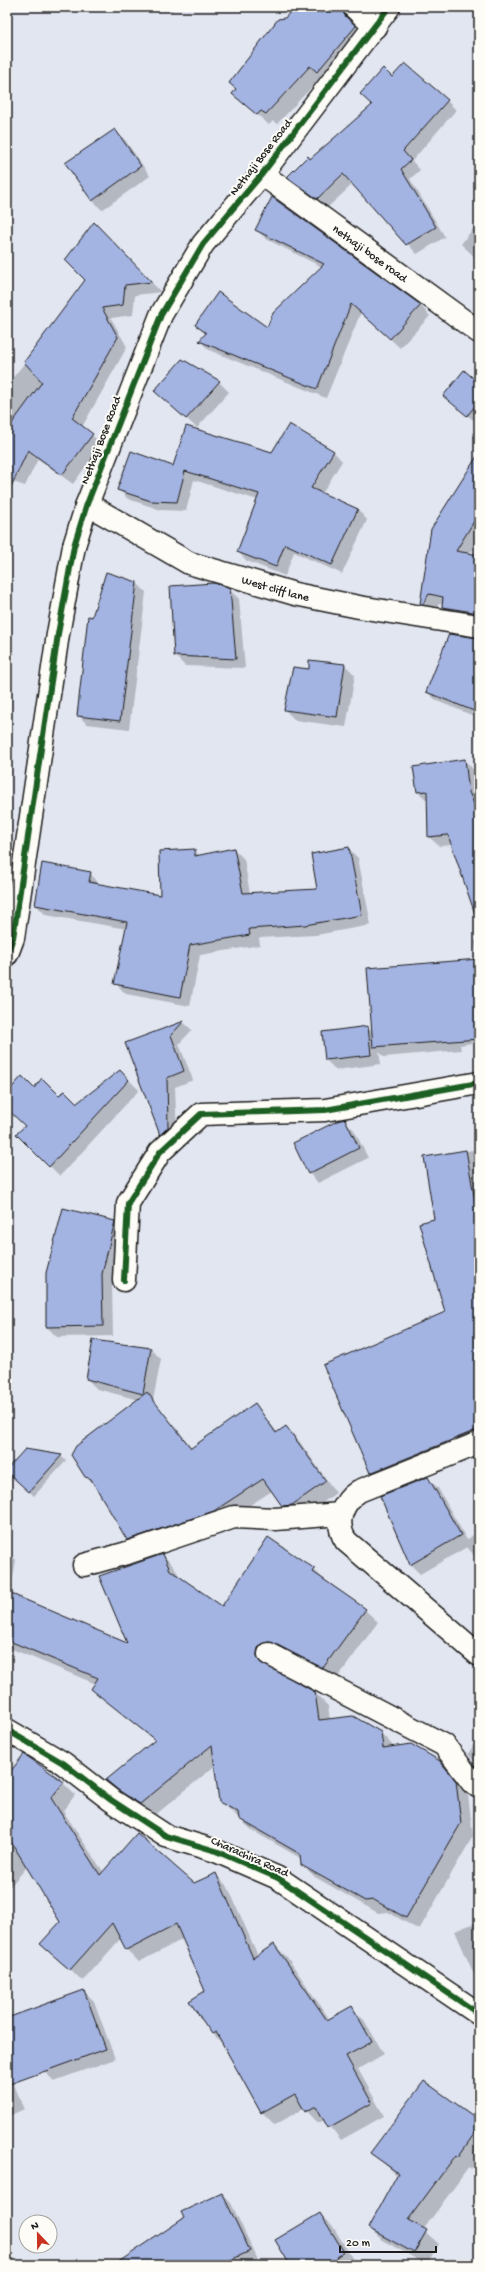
<svg xmlns="http://www.w3.org/2000/svg" width="486" height="2272" viewBox="0 0 486 2272" font-family="'Gochi Hand',sans-serif">
  <style>
    .shadow { fill: #0003; fill-rule: evenodd }
    .building { fill: #a3b3e2; stroke: #1c1c1c }
    .lines { fill: none; stroke-linecap: round; stroke-linejoin: round }
    .minor-casing { stroke: #1c1c1c; stroke-width: 25 }
    .minor { stroke: #fdfcf7; stroke-width: 22 }
    .cycleway-casing { stroke: #fdfcf7; stroke-width: 8 }
    .cycleway { stroke: #1b5e20; stroke-width: 6 }
    .labels { text-anchor: middle; stroke-width: 4; stroke-linejoin: round; paint-order: stroke }
    .street-label { font-size: 12px; fill: #1c1c1c; stroke: #fdfcf7 }
  </style>
  <rect width="100%" height="100%" fill="#e2e6f1"/>
  <filter id="ink" filterUnits="userSpaceOnUse"><feTurbulence type="fractalNoise" baseFrequency=".025" numOctaves="2"/><feDisplacementMap in="SourceGraphic" scale="8" xChannelSelector="R" yChannelSelector="G"/><feConvolveMatrix kernelMatrix="1 2 1 2 8 2 1 2 1" color-interpolation-filters="sRGB"/></filter>
  <g filter="url(#ink)">
    <!-- shadow -->
    <path class="shadow" d="M166,7H177L171,12Z
      M296,7H360L352,16L353,23L366,38L328,83L322,76L277,124L273,121L269,125L234,94Z
      M392,78L447,101L456,110L412,161L420,170L410,179L445,237L417,254L353,184L327,208L289,177L311,161L373,105Z
      M115,130L125,140L150,176L102,210L92,200Z
      M272,198L421,306L430,316L400,348L361,312L326,398L209,350L200,341L206,334L196,325L268,329L322,267L266,239L257,230Z
      M479,221V261L461,244Z
      M94,224L161,292L135,295L133,315L111,318L127,347L82,427L102,444L73,484L38,459L25,486L7,480V385L43,340L86,280Z
      M219,382L229,392L197,428L155,391Z
      M479,384V413L473,420L450,401Z
      M333,451L342,461L322,494L358,510L367,520L342,574L294,552L285,576L247,561L238,552L258,500L194,480L186,511L161,510L128,499L118,489L174,467L272,453Z
      M479,470V539L470,554L479,556V622L453,617L443,607V604H439L433,614H431L421,604Z
      M137,583L146,592L129,729L87,724L78,715L93,618Z
      M229,589L239,599L245,668L185,666L175,656Z
      M479,639V718L437,701L427,692Z
      M345,665L355,675L346,727L295,720L285,710L310,671Z
      M464,760L474,770L479,806V895L452,845L439,846L429,837L428,801L418,792Z
      M348,848L358,858L371,925L316,935L259,938L260,945L200,955L190,1006L126,994L116,984L127,929L46,915L36,905L90,873L100,885L162,896L194,850L200,856L234,849L244,859L250,894L318,890Z
      M479,940V1042L460,1045L461,1050L384,1057L379,1052L381,1064L336,1070L326,1060L367,1027L373,1033L478,960L474,941Z
      M183,1022L192,1030L179,1044L193,1080L175,1087L177,1136L169,1143L161,1134L126,1043Z
      M120,1071L139,1090L60,1176L17,1134L26,1126L7,1108V1094L34,1089L77,1104Z
      M344,1120L354,1130L368,1158L318,1183L309,1173Z
      M479,1149V1445L382,1484L371,1473L446,1313L435,1219L425,1158Z
      M114,1222L124,1232L112,1285L113,1336L57,1337L47,1327Z
      M94,1342L151,1349L161,1359L153,1400L192,1448L255,1405L278,1433L286,1427L297,1438L336,1493L304,1516L294,1517L272,1491L225,1521L139,1550L128,1539L97,1488L86,1476L139,1400L97,1389L87,1379Z
      M25,1450L61,1456L66,1461L34,1496L7,1471Z
      M427,1478L438,1488L467,1540L479,1530V1561L467,1547L420,1574L410,1564Z
      M7,1551L16,1560L10,1594L129,1644L100,1577L163,1555L175,1568L180,1578L222,1607L314,1570L327,1582L365,1610L378,1622L336,1680L270,1661L269,1668L315,1693L328,1706L330,1720L381,1733L394,1747L440,1761L468,1795L473,1836L419,1930L388,1912L378,1913L315,1877L302,1864V1859L253,1831L220,1801L216,1765L154,1816L120,1793L108,1781L155,1741L105,1701L92,1689L96,1684L7,1647ZM105,1698L160,1742L159,1744L105,1701Z
      M479,1736V1767L468,1754Z
      M7,1778L63,1783L75,1795L63,1811L104,1873L194,1884L216,1875L228,1887L258,1956L274,1945L287,1957L330,2020L352,2008L364,2020L384,2054L358,2069L384,2116L341,2140L325,2120L318,2123L304,2108L275,2125L262,2112L224,2045L213,2034L190,2002L206,1991L183,1939L139,1962L126,1949L121,1938L83,1981L54,1956L61,1922L27,1867L7,1890Z
      M479,1921V1986L455,1931Z
      M84,1991L94,2001L115,2059L54,2081L44,2071Z
      M7,2073L11,2077L24,2109L7,2117Z
      M479,2122V2157L471,2169L469,2167L423,2230L439,2244L427,2265L382,2240L369,2228L398,2176L372,2153Z
      M222,2194L231,2203L258,2260L248,2265H145L186,2219Z
      M320,2214L332,2225L355,2263L352,2265H292Z"/>
    <!-- building -->
    <path class="building" d="M294,7H342L345,16L356,26L317,72L310,66L266,114L261,111L257,115L232,94L236,89L229,83L278,19L285,18Z
      M405,63L448,100L403,151L411,160L401,169L436,227L406,245L343,174L317,199L287,177L308,156L310,159L372,105L360,94L383,68L392,77Z
      M115,129L141,166L92,201L65,163Z
      M272,197L421,305L390,339L351,304L317,389L199,341L206,333L195,325L218,292L267,327L273,313L324,264L255,230Z
      M94,222L152,282L125,285L123,305L102,308L118,337L72,418L93,434L62,475L28,450L7,495V430L42,382L24,362L85,280L65,260Z
      M182,359L220,381L186,419L154,391Z
      M464,370L479,383V401L467,416L443,396Z
      M289,424L334,451L311,488L358,509L332,565L285,544L276,567L237,552L259,494L185,471L177,502L151,501L117,490L131,451L173,466L186,426L272,452Z
      M479,453V513L456,551L479,555V613L442,607L443,597L429,594L423,604H420L431,529Z
      M106,572L137,582L120,721L77,716L88,616L92,617Z
      M214,583L230,588L236,659L174,656L170,586Z
      M449,634L479,638V713L426,692Z
      M309,660L345,664L337,717L284,710L293,667L309,669Z
      M465,759L469,792L479,816V913L475,914L448,835L428,837L427,791L417,792L413,767Z
      M349,847L362,915L305,925L249,929L250,935L190,945L180,997L114,984L127,922L35,905L42,863L91,872L89,882L160,895L159,851L195,849V856L234,848L243,893L317,889L311,854Z
      M479,959V1039L373,1047L367,968Z
      M184,1021L171,1035L184,1071L167,1078L168,1127L160,1135L125,1043Z
      M368,1026L371,1055L325,1060L322,1032Z
      M120,1070L129,1080L49,1167L16,1134L25,1126L7,1109V1093L22,1076L34,1088L42,1078L59,1095L65,1091L77,1103Z
      M345,1119L359,1148L308,1174L293,1143L337,1121Z
      M466,1150L476,1207L479,1206V1429L370,1473L323,1365L445,1312L419,1223L434,1219L424,1157Z
      M63,1208L115,1221L102,1274L103,1326L46,1327V1273Z
      M93,1340L151,1348L143,1394L86,1379Z
      M147,1392L191,1448L255,1403L276,1433L286,1426L326,1481L292,1505L282,1506L263,1479L214,1511L127,1540L91,1479L85,1477L71,1455L76,1446Z
      M25,1449L62,1455L29,1492L7,1472V1469Z
      M428,1477L461,1535L410,1565L380,1496Z
      M268,1537L315,1569L313,1572L366,1609L323,1668L269,1642L263,1643L258,1648L257,1655L259,1661L315,1692L319,1720L353,1716L381,1732L383,1748L411,1744L440,1761L456,1781L461,1823L406,1918L374,1900L365,1901L301,1865L300,1854L239,1819L238,1812L219,1802L212,1745L140,1804L118,1790L106,1780L155,1740L91,1689L98,1678L7,1640V1592L127,1643L99,1576L163,1554L170,1570L222,1606Z
      M24,1754L64,1782L51,1798L100,1875L137,1833L194,1883L216,1873L253,1958L274,1944L327,2020L352,2006L372,2042L346,2056L372,2103L328,2128L316,2106L305,2112L295,2094L261,2113L216,2032L212,2034L189,2001L205,1991L176,1924L126,1950L112,1923L70,1970L40,1944L60,1922L7,1835V1776Z
      M84,1990L106,2049L7,2085V2018Z
      M424,2081L479,2120V2127L458,2157L456,2155L408,2220L427,2230L414,2253L368,2228L398,2173L370,2153Z
      M222,2193L250,2251L220,2265H114L184,2218L181,2212Z
      M320,2213L344,2252L336,2257L341,2265H290L275,2240Z"/>
    <g class="lines">
      <defs>
        <g id="minor">
          <path d="M354,7L375,27"/>
          <path id="s1" d="M262,174L479,332"/>
          <path id="s2" d="M87,504L189,563L295,594L359,607L479,626"/>
          <path d="M7,954L13,938L58,634L74,546L87,504L161,315L203,244L262,174L389,7"/>
          <path d="M124,1280L128,1203L160,1152L201,1114L325,1110L479,1083"/>
          <path d="M479,1443L359,1491C342,1502 334,1523 346,1541L479,1655"/>
          <path d="M84,1565L127,1553L234,1517L275,1519L341,1514"/>
          <path d="M269,1654L444,1745L472,1782L479,1787"/>
          <path d="M7,1730L63,1763L111,1800L166,1836L216,1851L278,1878L479,2014"/>
        </g>
      </defs>
      <!-- minor casing -->
      <use href="#minor" class="minor-casing"/>
      <!-- minor -->
      <use href="#minor" class="minor"/>
      <defs>
        <path id="cycleway" d="M7,954L13,938L58,634L74,546L87,504L161,315L203,244L262,174L389,7
          M124,1280L128,1203L160,1152L201,1114L325,1110L479,1083
          M7,1730L63,1763L111,1800L166,1836L216,1851L278,1878L479,2014"/>
      </defs>
      <!-- cycleway casing -->
      <use href="#cycleway" class="cycleway-casing"/>
      <!-- cycleway -->
      <use href="#cycleway" class="cycleway"/>
    </g>
  </g>
  <g class="labels">
    <!-- street labels -->
    <g class="street-label">
      <text transform="translate(260 157) rotate(-52)" y="4">Nethaji Bose Road</text>
      <text dy="4" stroke="none"><textPath href="#s1" startOffset="134">nethaji bose road</textPath></text>
      <text transform="translate(100 440) rotate(-69)" y="4">Nethaji Bose Road</text>
      <text dy="4" stroke="none"><textPath href="#s2" startOffset="208">West cliff lane</textPath></text>
      <text transform="translate(250 1856) rotate(24)" y="4">Charachira Road</text>
    </g>
  </g>
  <!-- margin -->
  <rect width="486" height="2272" fill="none" stroke="#fdfcf7" stroke-width="24"/>
  <rect x="12" y="12" width="462" height="2248" fill="none" stroke="#1c1c1c" stroke-width="1.5" filter="url(#ink)"/>
  <!-- north arrow -->
  <g transform="translate(38 2234) rotate(338)"><circle r="19" fill="#fdfcf7" stroke="#a3a29f"/>
  <path d="M0-3L7 15L0 10L-7 15Z" fill="#c8321e"/>
  <text y="-6" font-size="11" font-weight="bold" text-anchor="middle" fill="#1c1c1c">N</text>
  </g>
  <!-- scale -->
  <path d="M340 2246v6h96v-6" fill="none" stroke="#1c1c1c" stroke-width="2"/>
  <text x="346" y="2246" font-size="12" fill="#1c1c1c" stroke="#fdfcf7" stroke-width="3" paint-order="stroke">20 m</text>
</svg>
